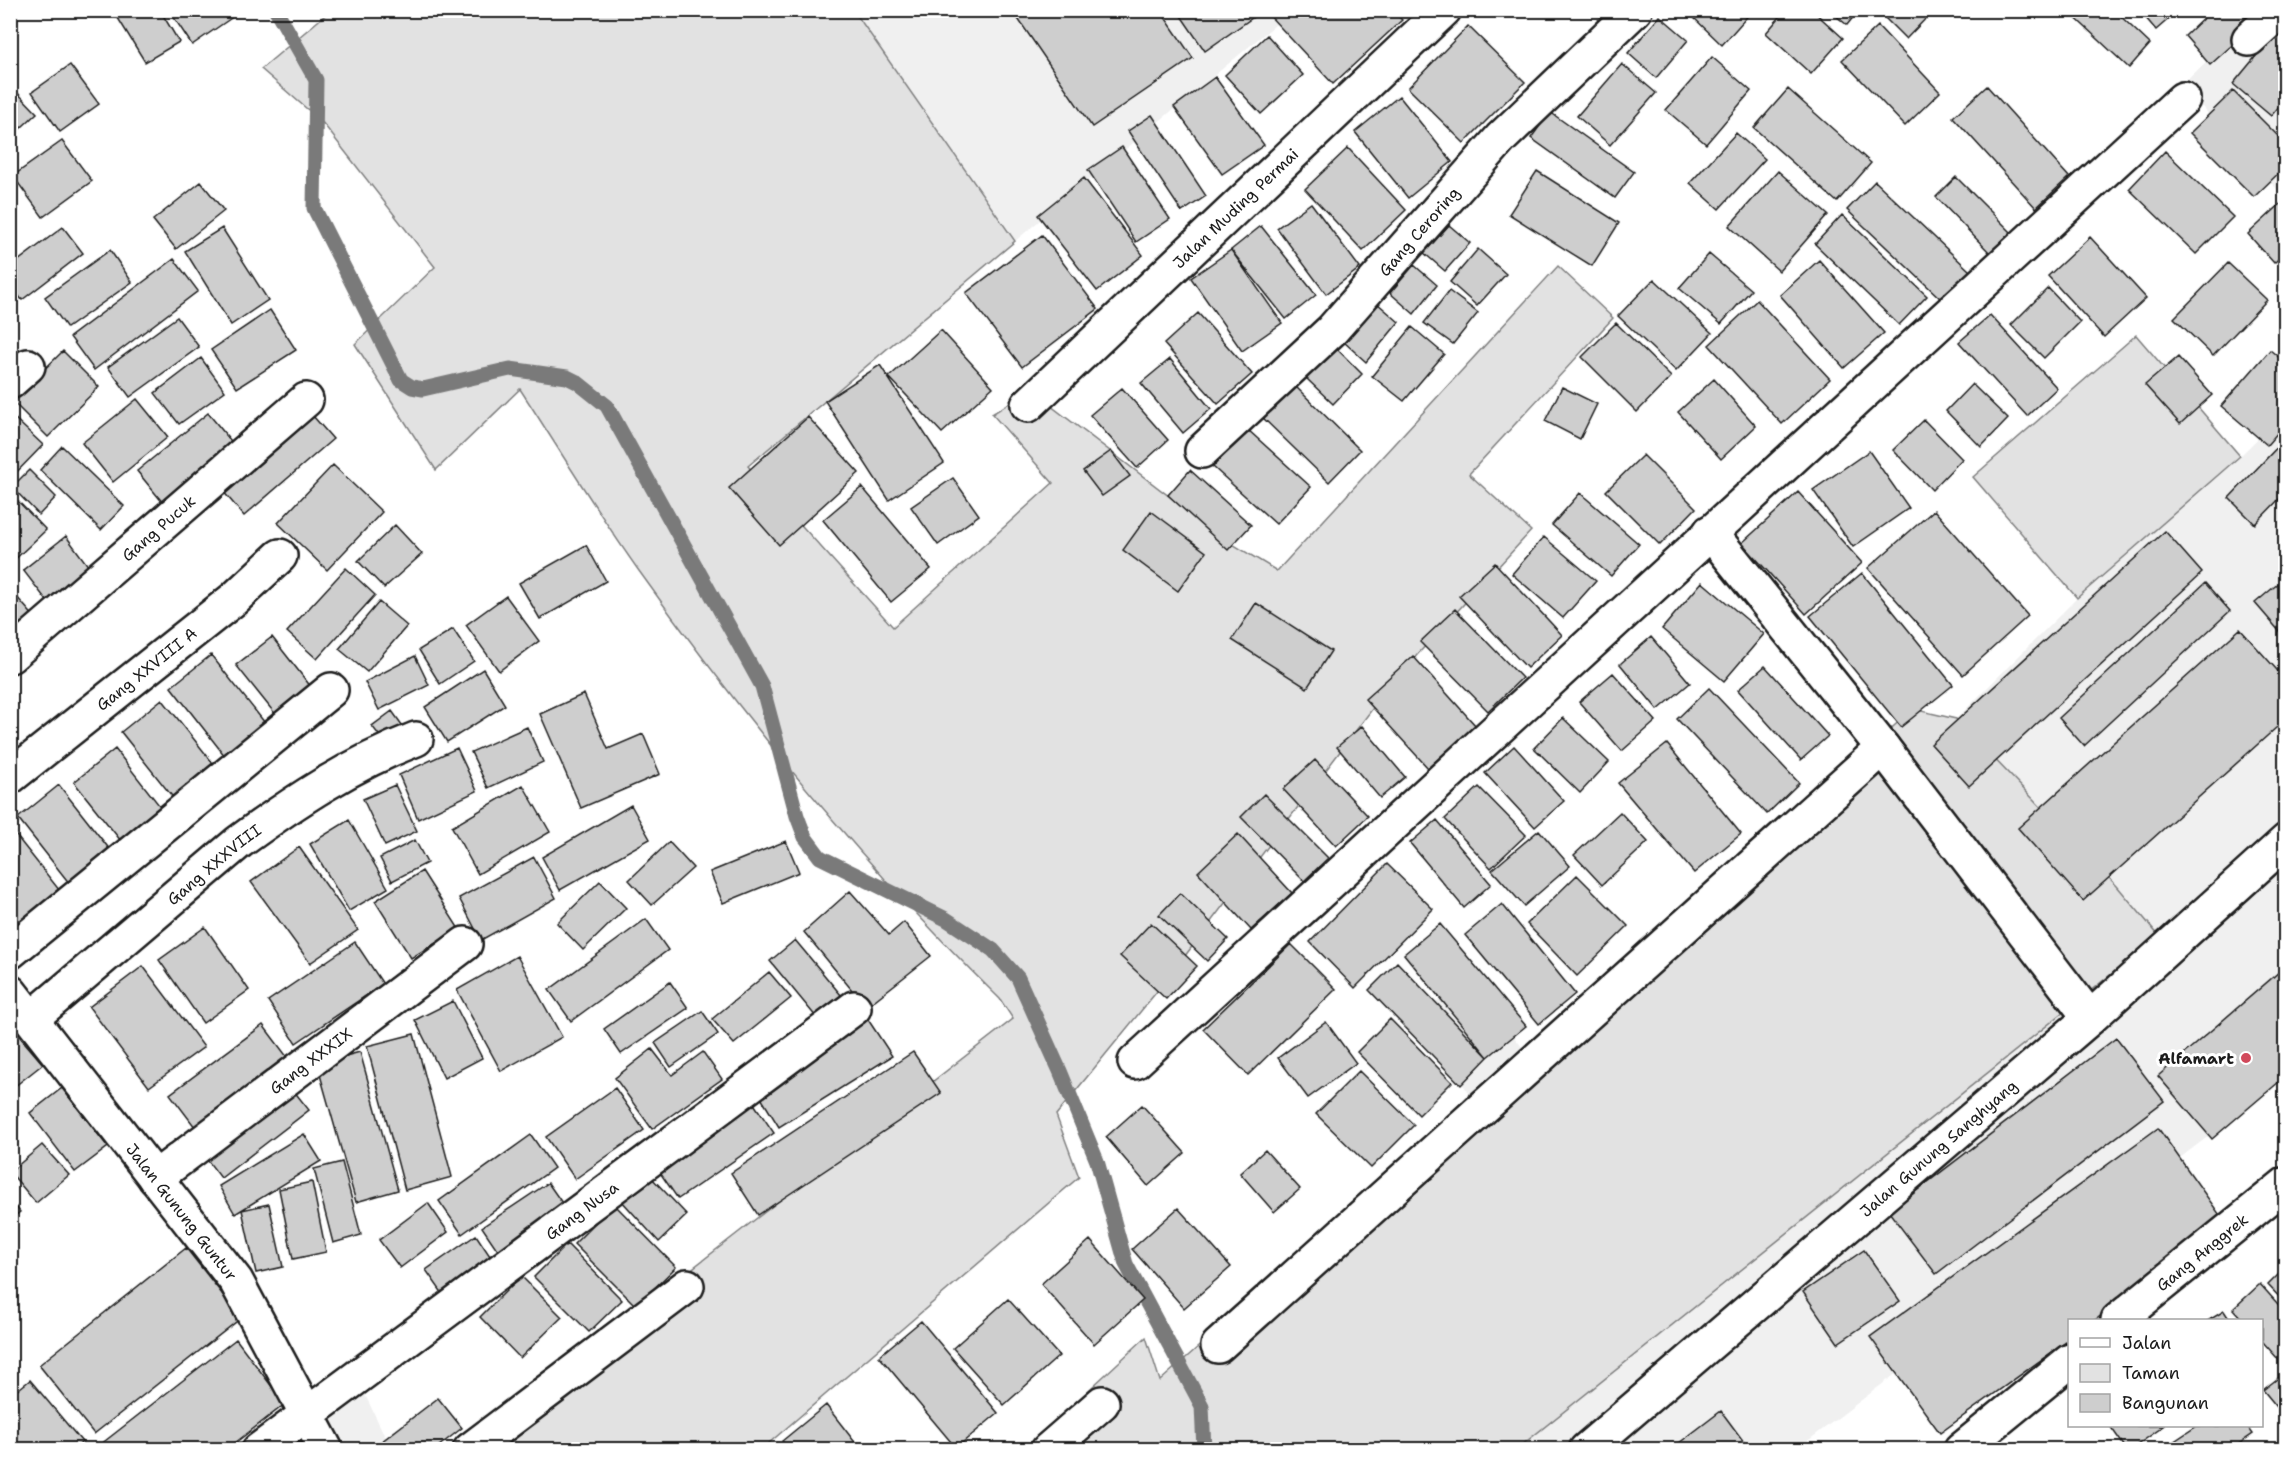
<svg xmlns="http://www.w3.org/2000/svg" width="2296" height="1460" viewBox="0 0 2296 1460" font-family="'Shantell Sans',sans-serif">
  <style>
    .built { fill: #f0f0f0 }
    .green { fill: #e2e2e2; stroke: #7f7f7f; stroke-width: 1.5 }
    .lines { fill: none; stroke-linecap: round; stroke-linejoin: round }
    .stream { stroke: #7a7a7a; stroke-width: 15 }
    .building { fill: #cecece; stroke: #1c1c1c; stroke-width: 1.5 }
    .minor-casing { stroke: #1c1c1c; stroke-width: 38 }
    .secondary-casing { stroke: #1c1c1c; stroke-width: 38 }
    .minor { stroke: #fff; stroke-width: 33 }
    .secondary { stroke: #fff; stroke-width: 33 }
    .poi-dot { fill: #d1495b; stroke: #fff; stroke-width: 2 }
    .labels { text-anchor: middle; stroke-width: 6; stroke-linejoin: round; paint-order: stroke }
    .street-label { font-size: 16px; fill: #1c1c1c; stroke: #fff }
    .poi-label { font-size: 16px; font-weight: bold; fill: #1c1c1c; stroke: #fff; text-anchor: end }
  </style>
  <rect width="100%" height="100%" fill="#fff"/>
  <filter id="ink" filterUnits="userSpaceOnUse"><feTurbulence type="fractalNoise" baseFrequency=".0167" numOctaves="2"/><feDisplacementMap in="SourceGraphic" scale="12" xChannelSelector="R" yChannelSelector="G"/><feConvolveMatrix kernelMatrix="1 2 1 2 8 2 1 2 1" color-interpolation-filters="sRGB"/></filter>
  <g filter="url(#ink)">
    <!-- built -->
    <path class="built" d="M854,11H1292L1015,241Z
      M2259,11H2285V198L2182,85Z
      M2285,412V1078L1797,1449L1517,1450L2159,936L2117,886L1956,719L2077,598L2240,456Z
      M1468,977L1525,1051L1470,1094L1413,1020Z
      M349,1361L391,1449L237,1450Z"/>
    <!-- green -->
    <path class="green" d="M330,11H854L1015,241L748,466L893,627L1053,483L992,414L1030,390L1229,542L1277,571L1558,266L1613,318L1469,474L1531,531L1395,679L1172,973L1056,1115L1079,1177L762,1449H460L1013,1019L1000,999C866,868 748,724 639,571C597,512 559,449 520,389L436,470L355,344L435,267L322,122L261,69Z
      M2136,335L2240,456L2077,598L1973,477Z
      M1913,709L1956,719L2117,886L2159,936L1517,1449L1024,1450L1146,1337L1160,1381L1338,1222L1470,1094L1600,988Z"/>
    <g class="lines">
      <!-- stream -->
      <path class="stream" d="M276,10L316,80L314,208L401,380L412,387L423,389L510,369L567,377L577,382L607,406L762,686L797,816L805,837L820,857L946,919L993,950L1018,978L1060,1071L1097,1161L1126,1264L1202,1406L1204,1450"/>
    </g>
    <!-- building -->
    <path class="building" d="M113,10H160L179,42L145,62Z
      M169,10H238L240,12L192,45Z
      M1012,10H1160L1193,58L1092,127Z
      M1177,10H1257L1259,13L1205,51Z
      M1269,10H1392L1402,20L1333,84L1267,13Z
      M1697,10H1753L1722,45L1692,16Z
      M1786,10H1812L1843,38L1811,74L1766,33Z
      M1829,10H1859L1847,25Z
      M1877,10H1934L1906,39Z
      M2114,10L2150,44L2129,68L2068,11Z
      M2139,10H2179L2156,30Z
      M2212,10H2271L2210,65L2185,36Z
      M1660,16L1688,40L1656,78L1628,53Z
      M1468,26L1525,82L1464,143L1408,88Z
      M1878,26L1940,92L1905,126L1842,60Z
      M2281,26L2286,30V98L2271,116L2233,84Z
      M1267,35L1303,75L1261,114L1225,75Z
      M1712,57L1751,91L1706,144L1666,110Z
      M1622,64L1656,93L1610,145L1577,116Z
      M70,65L99,104L60,132L32,92Z
      M1215,77L1264,145L1222,174L1174,107Z
      M10,85L37,113L10,138Z
      M1987,86L2069,177L2036,208L1953,117Z
      M1788,89L1871,163L1837,202L1754,128Z
      M2233,91L2286,144V166L2254,197L2190,133Z
      M1399,96L1452,162L1408,198L1355,132Z
      M1550,112L1634,172L1615,198L1531,138Z
      M1152,115L1206,196L1182,212L1128,131Z
      M1736,133L1765,159L1719,209L1690,183Z
      M62,141L92,181L43,217L13,176Z
      M1122,147L1170,219L1136,242L1088,170Z
      M1348,148L1406,210L1363,251L1305,189Z
      M2165,151L2233,217L2196,254L2129,189Z
      M1537,171L1619,223L1592,266L1509,214Z
      M1778,171L1828,215L1779,271L1729,226Z
      M1956,177L2011,232L1990,253L1936,197Z
      M1084,178L1143,255L1097,291L1038,215Z
      M1875,181L1970,271L1942,300L1847,210Z
      M201,182L224,211L176,249L153,220Z
      M2286,199V252L2274,263L2248,234Z
      M1311,203L1360,268L1326,294L1277,228Z
      M1842,215L1927,296L1899,325L1815,244Z
      M1449,225L1470,243L1445,271L1424,253Z
      M1261,226L1316,295L1286,319L1231,250Z
      M63,227L83,253L22,300L10,285V267Z
      M222,228L268,300L231,325L185,251Z
      M1042,235L1098,309L1022,367L966,293Z
      M2090,237L2146,298L2104,337L2048,276Z
      M1478,249L1506,274L1477,306L1450,282Z
      M110,250L132,282L67,328L45,297Z
      M1231,250L1282,323L1242,351L1191,278Z
      M1709,254L1751,290L1721,324L1679,288Z
      M174,259L198,291L94,370L70,337Z
      M1819,260L1884,333L1844,368L1780,295Z
      M2228,263L2267,300L2213,356L2174,318Z
      M1414,265L1437,285L1414,314L1390,293Z
      M1654,279L1712,333L1676,371L1618,316Z
      M2048,288L2080,322L2044,358L2011,325Z
      M1449,291L1478,313L1453,344L1424,323Z
      M1757,300L1830,379L1782,424L1709,345Z
      M1377,303L1399,322L1366,362L1344,342Z
      M270,310L296,350L237,388L211,350Z
      M1198,313L1252,374L1218,404L1164,344Z
      M1990,315L2057,388L2027,416L1959,342Z
      M177,317L199,347L130,397L108,367Z
      M1616,323L1671,377L1637,412L1582,357Z
      M1412,327L1444,354L1404,401L1372,376Z
      M941,330L993,387L942,433L889,377Z
      M1336,348L1362,374L1333,404L1306,378Z
      M2270,350L2286,363V423L2267,445L2221,406Z
      M63,351L99,387L48,437L12,401Z
      M2178,357L2212,395L2180,424L2145,385Z
      M201,358L225,391L179,424L155,393Z
      M1170,359L1211,409L1183,433L1141,383Z
      M880,365L944,463L889,500L825,401Z
      M1714,379L1756,426L1721,459L1678,412Z
      M1292,383L1360,450L1329,482L1261,416Z
      M1972,384L2008,419L1981,447L1946,411Z
      M1562,387L1597,404L1580,439L1545,421Z
      M1122,388L1168,440L1137,468L1090,415Z
      M137,399L168,437L113,482L82,443Z
      M306,408L333,439L244,516L217,484Z
      M208,413L239,451L168,509L137,471Z
      M10,414L43,445L10,479Z
      M808,417L859,473L779,545L729,488Z
      M1924,420L1962,459L1932,490L1893,450Z
      M1247,429L1311,487L1276,524L1213,467Z
      M2286,438V492L2255,524L2229,498Z
      M62,446L124,506L101,530L40,470Z
      M1111,451L1130,476L1102,496L1083,471Z
      M1869,451L1909,508L1853,547L1813,490Z
      M1643,455L1696,508L1660,545L1606,491Z
      M333,465L382,512L327,570L278,523Z
      M29,470L56,497L39,515L12,487Z
      M1190,470L1251,525L1228,550L1168,495Z
      M953,478L979,515L938,545L911,507Z
      M862,487L931,569L891,602L823,520Z
      M1798,492L1862,563L1806,614L1742,543Z
      M1580,493L1639,544L1611,576L1552,525Z
      M12,495L46,530L10,564V496Z
      M1934,510L2028,616L1963,675L1868,568Z
      M1151,511L1206,552L1178,591L1123,550Z
      M395,525L422,554L384,588L358,561Z
      M2165,531L2202,573L1969,786L1931,744Z
      M66,536L89,567L47,601L23,570Z
      M1544,537L1596,581L1563,618L1512,574Z
      M586,545L606,581L540,619L519,583Z
      M1495,563L1562,635L1527,668L1459,596Z
      M346,568L375,595L317,659L287,632Z
      M1862,573L1953,685L1901,727L1810,616Z
      M2286,577V639L2255,603Z
      M1702,582L1764,634L1724,681L1662,629Z
      M2205,583L2230,611L2084,746L2059,718Z
      M10,589L35,618L10,639Z
      M506,596L539,641L499,671L466,625Z
      M379,602L407,626L367,672L339,649Z
      M1256,603L1331,651L1307,688L1232,640Z
      M1455,609L1522,678L1488,711L1420,642Z
      M453,629L474,661L440,684L419,650Z
      M2240,629L2286,680V719L2083,901L2018,828Z
      M272,637L315,692L280,720L236,665Z
      M1651,637L1690,683L1658,710L1620,664Z
      M211,655L273,733L232,765L171,687Z
      M415,656L429,685L379,710L365,682Z
      M1413,656L1476,726L1428,768L1365,699Z
      M1765,666L1828,736L1801,760L1738,690Z
      M483,669L505,705L447,742L425,707Z
      M1613,673L1656,721L1622,751L1579,702Z
      M1709,688L1799,783L1767,814L1677,719Z
      M584,694L608,749L643,734L660,774L581,808L540,714Z
      M162,699L220,772L179,805L121,732Z
      M392,711L405,729L385,743L372,726Z
      M1563,718L1609,762L1580,793L1534,748Z
      M1362,726L1405,777L1380,798L1337,747Z
      M527,727L543,762L488,788L471,752Z
      M1667,744L1741,834L1694,873L1618,783Z
      M1514,746L1564,801L1535,827L1485,773Z
      M457,748L477,791L418,819L399,775Z
      M115,749L170,819L129,851L74,782Z
      M1315,760L1368,816L1336,846L1283,789Z
      M59,785L118,860L77,893L18,818Z
      M395,785L417,831L385,846L363,799Z
      M523,785L550,832L478,874L452,827Z
      M1479,787L1526,835L1491,868L1445,819Z
      M1264,794L1328,858L1304,881L1241,817Z
      M631,805L650,839L560,890L542,857Z
      M1620,812L1648,842L1602,885L1574,855Z
      M349,820L388,888L349,911L310,844Z
      M1437,820L1491,884L1464,908L1410,843Z
      M10,828L64,896L10,934Z
      M1539,830L1570,866L1524,906L1492,870Z
      M1238,834L1292,893L1251,930L1198,872Z
      M415,840L427,863L392,881L380,858Z
      M786,841L799,872L723,903L710,872Z
      M669,842L693,868L652,905L629,880Z
      M299,847L358,930L310,963L251,882Z
      M534,857L556,898L481,940L459,898Z
      M1387,864L1433,909L1355,988L1310,942Z
      M422,871L459,929L411,958L375,901Z
      M1577,875L1628,926L1577,976L1527,924Z
      M600,881L626,908L583,950L557,923Z
      M850,891L889,935L904,922L931,956L866,1007L804,932Z
      M1180,893L1228,939L1207,961L1159,915Z
      M1502,904L1575,994L1539,1024L1465,935Z
      M646,919L668,950L571,1021L549,990Z
      M1151,923L1197,966L1166,999L1120,956Z
      M1440,924L1526,1026L1488,1057L1404,954Z
      M205,927L249,990L203,1023L159,960Z
      M795,940L846,1001L821,1023L770,961Z
      M355,942L383,984L296,1043L268,1001Z
      M1291,944L1336,989L1248,1075L1203,1029Z
      M517,956L562,1037L501,1071L457,990Z
      M1397,962L1488,1057L1461,1085L1369,990Z
      M143,966L204,1047L149,1087L89,1007Z
      M2286,966V1076L2212,1139L2158,1076Z
      M769,972L791,998L734,1044L712,1019Z
      M670,982L688,1008L621,1054L604,1029Z
      M453,1001L482,1058L444,1078L415,1020Z
      M702,1011L718,1034L671,1067L655,1043Z
      M867,1018L892,1056L779,1127L755,1088Z
      M1390,1019L1452,1082L1419,1115L1357,1052Z
      M1326,1022L1356,1063L1308,1098L1278,1058Z
      M263,1025L291,1062L198,1131L170,1094Z
      M14,1030L43,1064L10,1090V1033Z
      M414,1034L452,1177L405,1190L367,1046Z
      M2116,1038L2164,1101L1936,1274L1889,1212Z
      M652,1049L672,1075L703,1052L722,1079L652,1129L615,1078Z
      M360,1052L398,1190L356,1202L317,1064Z
      M913,1052L941,1093L758,1215L731,1173Z
      M1359,1071L1414,1125L1371,1168L1316,1114Z
      M286,1081L309,1110L221,1178L198,1148Z
      M62,1088L108,1147L75,1172L30,1113Z
      M615,1088L644,1130L575,1179L546,1137Z
      M748,1095L774,1133L678,1199L652,1161Z
      M1142,1105L1185,1153L1148,1186L1106,1137Z
      M2158,1128L2227,1225L2095,1320H2070V1339L1940,1433L1870,1337Z
      M304,1134L321,1161L235,1214L219,1186Z
      M531,1135L554,1168L462,1234L439,1201Z
      M42,1145L69,1175L36,1203L10,1172Z
      M1265,1150L1300,1189L1274,1212L1240,1173Z
      M342,1162L361,1235L333,1243L314,1169Z
      M649,1175L687,1215L659,1242L621,1200Z
      M312,1182L326,1252L293,1259L279,1189Z
      M548,1183L567,1210L501,1255L482,1227Z
      M10,1200L20,1212L10,1220Z
      M428,1203L448,1232L400,1268L379,1240Z
      M269,1204L283,1267L256,1273L242,1210Z
      M614,1204L676,1267L636,1306L574,1244Z
      M1178,1208L1231,1267L1184,1308L1132,1249Z
      M476,1235L494,1262L445,1297L426,1270Z
      M1090,1240L1143,1300L1094,1344L1041,1284Z
      M567,1244L622,1300L589,1332L534,1277Z
      M186,1248L241,1318L94,1434L39,1365Z
      M1864,1250L1900,1301L1838,1343L1803,1292Z
      M2286,1267V1304L2268,1285Z
      M521,1276L562,1317L520,1358L480,1317Z
      M2260,1284L2286,1313V1352L2278,1359L2262,1341V1320H2243L2233,1309Z
      M1008,1299L1059,1356L1004,1405L953,1348Z
      M2224,1311L2230,1320H2209Z
      M921,1321L998,1413L956,1448L879,1356Z
      M236,1339L285,1404L226,1450H98L96,1448Z
      M2286,1372V1418L2263,1390Z
      M30,1380L82,1442L74,1450H10V1396Z
      M438,1398L462,1428L434,1450H387L381,1442Z
      M826,1405L861,1450H789L782,1441Z
      M1721,1411L1750,1450H1670Z
      M2110,1426H2164L2130,1450H2127Z
      M2197,1426H2247L2253,1434L2230,1450H2161Z
      M2286,1437V1450H2270Z"/>
    <g class="lines">
      <defs>
        <g id="minor">
          <path d="M2249,39L2281,10"/>
          <path d="M10,382L28,366"/>
          <path id="s1" d="M1028,405L1444,10"/>
          <path id="s2" d="M1202,451L1332,330L1501,138L1635,10"/>
          <path d="M1710,532L1883,748L2090,1018"/>
          <path id="s3" d="M10,656L306,400"/>
          <path id="s4" d="M10,777L234,599L280,556"/>
          <path d="M10,952L331,690"/>
          <path id="s5" d="M10,992L236,1281L326,1450"/>
          <path id="s6" d="M32,1018L239,842C295,801 351,764 416,739"/>
          <path d="M1135,1062L2183,99"/>
          <path id="s7" d="M155,1178L465,944"/>
          <path id="s8" d="M2118,1320L2286,1184"/>
          <path d="M1218,1346L1883,748"/>
          <path id="s9" d="M259,1450L854,1008"/>
          <path d="M470,1450L687,1286"/>
          <path d="M1048,1450L1102,1403"/>
          <path d="M1961,1450L2070,1361"/>
        </g>
        <g id="secondary">
          <path id="s10" d="M1586,1450L2090,1018L2286,841"/>
        </g>
      </defs>
      <!-- minor casing -->
      <use href="#minor" class="minor-casing"/>
      <!-- secondary casing -->
      <use href="#secondary" class="secondary-casing"/>
      <!-- minor -->
      <use href="#minor" class="minor"/>
      <!-- secondary -->
      <use href="#secondary" class="secondary"/>
    </g>
  </g>
  <!-- markers -->
  <circle class="poi-dot" cx="2246" cy="1058" r="6"/>
  <g class="labels">
    <!-- street labels -->
    <g class="street-label">
      <text dy="6" stroke="none"><textPath href="#s1" startOffset="286">Jalan Muding Permai</textPath></text>
      <text dy="6" stroke="none"><textPath href="#s2" startOffset="309">Gang Ceroring</textPath></text>
      <text dy="6" stroke="none"><textPath href="#s3" startOffset="196">Gang Pucuk</textPath></text>
      <text dy="6" stroke="none"><textPath href="#s4" startOffset="174">Gang XXVIII A</textPath></text>
      <text dy="6" stroke="none"><textPath href="#s6" startOffset="238">Gang XXXVIII</textPath></text>
      <text dy="6" stroke="none"><textPath href="#s7" startOffset="195">Gang XXXIX</textPath></text>
      <text dy="6" stroke="none"><textPath href="#s10" startOffset="464">Jalan Gunung Sanghyang</textPath></text>
      <text dy="6" stroke="none"><textPath href="#s9" startOffset="402">Gang Nusa</textPath></text>
      <text dy="6" stroke="none"><textPath href="#s5" startOffset="279">Jalan Gunung Guntur</textPath></text>
      <text dy="6" stroke="none"><textPath href="#s8" startOffset="108">Gang Anggrek</textPath></text>
    </g>
    <!-- poi labels -->
    <g class="poi-label">
      <text x="2234" y="1064">Alfamart</text>
    </g>
  </g>
  <!-- margin -->
  <rect width="2296" height="1460" fill="none" stroke="#fff" stroke-width="36"/>
  <rect x="18" y="18" width="2260" height="1424" fill="none" stroke="#1c1c1c" stroke-width="2" filter="url(#ink)"/>
  <!-- legend -->
  <rect x="2068" y="1319" width="195" height="108" fill="#ffffff" stroke="#a4a4a4" stroke-width="1.5"/>
  <rect x="2080" y="1338" width="30" height="9" fill="#ffffff" stroke="#a4a4a4" stroke-width="1.5"/>
  <text x="2122" y="1349" font-size="18" fill="#1c1c1c">Jalan</text>
  <rect x="2080" y="1364" width="30" height="18" fill="#e2e2e2" stroke="#a4a4a4" stroke-width="1.5"/>
  <text x="2122" y="1379" font-size="18" fill="#1c1c1c">Taman</text>
  <rect x="2080" y="1394" width="30" height="18" fill="#cecece" stroke="#a4a4a4" stroke-width="1.5"/>
  <text x="2122" y="1409" font-size="18" fill="#1c1c1c">Bangunan</text>
</svg>
